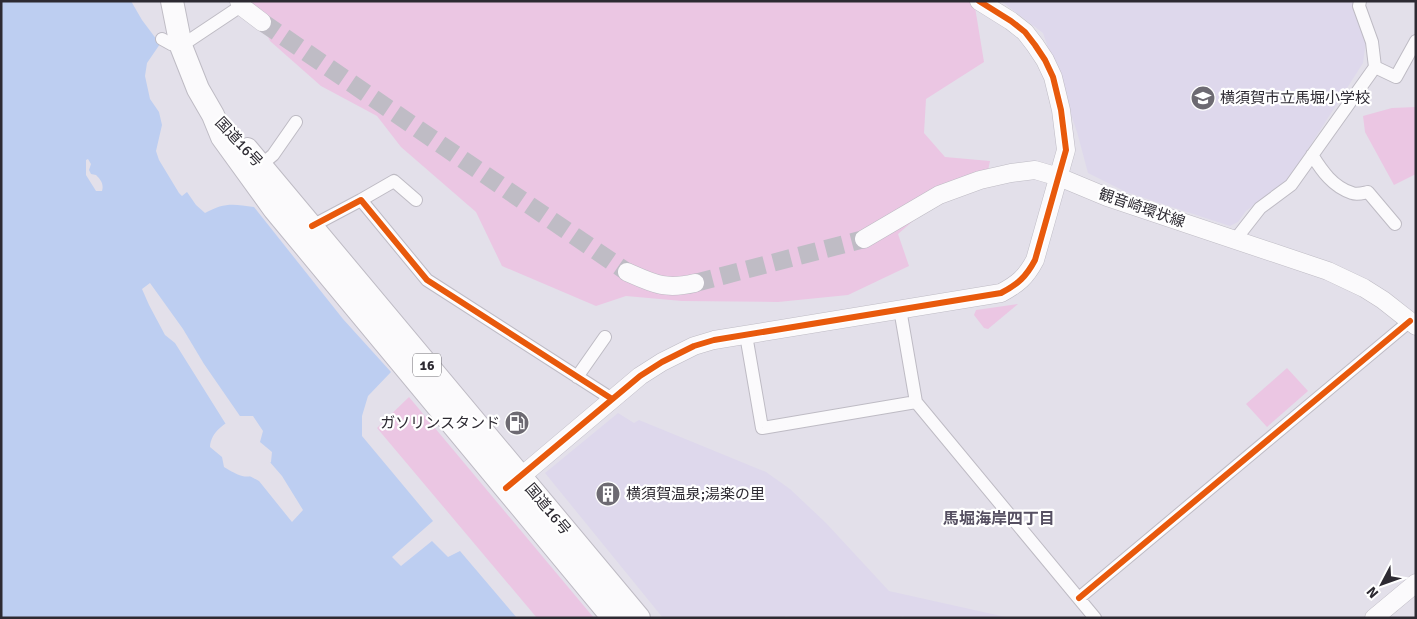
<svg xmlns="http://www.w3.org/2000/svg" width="1417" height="619" viewBox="0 0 1417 619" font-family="Signika,'Noto Sans JP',sans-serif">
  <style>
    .built { fill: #ded8ec }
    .green { fill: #ebc6e3 }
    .water { fill: #bdcef1; fill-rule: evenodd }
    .pier { fill: #e3e0ea }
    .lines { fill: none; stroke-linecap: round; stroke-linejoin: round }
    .secondary-tunnel { stroke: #bfbcc5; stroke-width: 18; stroke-dasharray: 18 9; stroke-linecap: butt }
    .street-casing { stroke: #bebbc4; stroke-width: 14 }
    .secondary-casing { stroke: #bebbc4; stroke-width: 19 }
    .highway-casing { stroke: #bebbc4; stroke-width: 24 }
    .street { stroke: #fbfafc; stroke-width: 12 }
    .secondary { stroke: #fbfafc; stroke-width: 18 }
    .highway { stroke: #fbfafc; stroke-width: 22 }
    .cycleway-casing { stroke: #fff; stroke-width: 9 }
    .cycleway { stroke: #e8590c; stroke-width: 6 }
    .labels { text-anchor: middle; stroke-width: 4.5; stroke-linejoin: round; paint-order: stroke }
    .shield { fill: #fff; stroke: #6c6a70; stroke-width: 1 }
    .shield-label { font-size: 14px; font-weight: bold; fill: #2d2a32 }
    .poi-label { font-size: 15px; fill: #2d2a32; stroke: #fff; text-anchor: start }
    .street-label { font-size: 15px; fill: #2d2a32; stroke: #fff }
    .neighbourhood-label { font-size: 16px; font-weight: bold; fill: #565062; stroke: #fff }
  </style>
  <rect width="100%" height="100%" fill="#e3e0ea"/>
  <!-- built -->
  <path class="built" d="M1001,1H1352L1366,41L1363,63L1289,179L1246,211L1238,222L1230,226L1126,192L1088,173L1077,132L1043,33Z
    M618,413L634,423L639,420L766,472L790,489L826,523L889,591L1010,618H907L902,616L901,618H793L785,616V618H663L545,473Z"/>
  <!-- green -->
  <path class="green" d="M251,1H974L984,62L926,99L924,133L945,157L990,161L985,185L938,199L898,234L909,266L848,295L778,302L682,301L626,296L596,306L502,266L476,212L401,147L377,116L321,86L270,41Z
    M1416,107V174L1394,185L1365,132L1363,116L1392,108Z
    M1018,304L988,329L984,328L974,315L976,310Z
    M1287,368L1308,391L1267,427L1246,404Z
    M409,397L594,618H537L377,428Z"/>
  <!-- water -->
  <path class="water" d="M1,1H131L142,20L160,44L147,63L145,76L150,99L159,112L162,125L156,151L159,160L179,193L182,196L187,192L196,205L205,213C224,202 234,204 254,207L343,319L391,372L368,396L362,416V436L433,521L392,557L401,566L432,541L448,557L460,551L517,618H1ZM88,159L91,164L89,170L91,174L96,175C101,180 104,184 102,191H96L86,175V160ZM237,416H253L263,431L260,442L272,452L271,462C251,480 247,481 224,467L222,457L210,447C211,431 225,424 237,416Z"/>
  <!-- pier -->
  <path class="pier" d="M150,283L183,329L204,364L242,419H238L227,426L175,343L165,335L149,305L142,289Z
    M269,461L282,476L303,510L292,522L259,481L246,474L255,473Z"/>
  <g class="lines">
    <!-- secondary-tunnel -->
    <path class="secondary-tunnel" d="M262,22L627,272
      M695,283L864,239"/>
    <defs>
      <path id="street" d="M1360,1L1359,6L1372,42L1375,67
        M162,39L171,44L181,46L241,6
        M1312,155C1322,171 1333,187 1352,193C1357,195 1363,193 1368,192L1395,224
        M261,165L273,155L296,122
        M361,200L394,181L416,200
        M312,226L361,200L427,280L612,399
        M1235,240L1260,208L1291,185L1375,67L1396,77L1416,41
        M900,309L916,402L1095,618
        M746,335L762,428L916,402
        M577,377L605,337
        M1079,598L1410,321"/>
      <path id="secondary" d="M239,1L241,6L262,22
        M864,239L939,195L980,180L1011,173L1035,170L1059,177L1107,197L1328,271L1364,288L1383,300L1416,326
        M627,272C654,284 665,290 695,283
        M512,484L640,376L662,362L694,346L714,340L1001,293C1018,284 1026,277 1035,260L1066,150L1061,110L1053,77L1045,60L1035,45L1025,32L1011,21L979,1
        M1374,618L1416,583"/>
      <path id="highway" d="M172,1L181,46L198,89L213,115L222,137L274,209L613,618
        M247,149L639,618"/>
    </defs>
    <!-- street casing -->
    <use href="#street" class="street-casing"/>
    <!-- secondary casing -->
    <use href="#secondary" class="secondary-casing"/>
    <!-- highway casing -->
    <use href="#highway" class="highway-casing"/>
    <!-- street -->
    <use href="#street" class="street"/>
    <!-- secondary -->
    <use href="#secondary" class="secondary"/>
    <!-- highway -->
    <use href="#highway" class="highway"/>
    <defs>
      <path id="cycleway" d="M312,226L361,200L427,280L612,399
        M506,488L640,376L662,362L694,346L714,340L1001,293C1018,284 1026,277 1035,260L1066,150L1061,110L1053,77L1045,60L1035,45L1025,32L1011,21L979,1
        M1079,598L1410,321"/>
    </defs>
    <!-- cycleway casing -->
    <use href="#cycleway" class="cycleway-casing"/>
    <!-- cycleway -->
    <use href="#cycleway" class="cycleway"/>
  </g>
  <!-- icons -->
  <defs>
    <symbol id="school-disc" viewBox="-11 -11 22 22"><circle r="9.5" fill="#6d6a72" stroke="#fff"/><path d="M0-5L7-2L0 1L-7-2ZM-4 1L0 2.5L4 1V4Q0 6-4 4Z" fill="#fff"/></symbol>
    <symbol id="fuel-disc" viewBox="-11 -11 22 22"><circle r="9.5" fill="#6d6a72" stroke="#fff"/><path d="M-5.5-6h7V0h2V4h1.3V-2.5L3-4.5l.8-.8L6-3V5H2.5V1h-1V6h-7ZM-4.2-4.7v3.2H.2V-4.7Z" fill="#fff"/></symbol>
    <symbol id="building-disc" viewBox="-11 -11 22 22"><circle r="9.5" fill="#6d6a72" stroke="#fff"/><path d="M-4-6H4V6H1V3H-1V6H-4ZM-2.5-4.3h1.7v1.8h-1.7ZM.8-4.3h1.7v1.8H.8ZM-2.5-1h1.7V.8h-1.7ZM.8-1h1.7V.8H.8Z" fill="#fff"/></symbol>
  </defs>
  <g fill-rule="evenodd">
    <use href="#school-disc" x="1189" y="84" width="28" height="28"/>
    <use href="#fuel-disc" x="503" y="409" width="28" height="28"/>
    <use href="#building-disc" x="594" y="480" width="28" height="28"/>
  </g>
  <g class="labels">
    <!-- shield labels -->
    <rect class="shield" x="413" y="353.5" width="28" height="23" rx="4"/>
    <g class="shield-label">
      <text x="427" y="370">16</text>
    </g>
    <!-- poi labels -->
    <g class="poi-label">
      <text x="1220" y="103">横須賀市立馬堀小学校</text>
      <text x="500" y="428" text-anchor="end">ガソリンスタンド</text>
      <text x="626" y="499">横須賀温泉;湯楽の里</text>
    </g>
    <!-- street labels -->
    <g class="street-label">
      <text transform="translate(239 142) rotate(47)" y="5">国道16号</text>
      <text transform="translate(1142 208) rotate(19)" y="5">観音崎環状線</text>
      <text transform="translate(548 509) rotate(50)" y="5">国道16号</text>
    </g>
    <!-- neighbourhood labels -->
    <g class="neighbourhood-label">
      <text x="999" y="524">馬堀海岸四丁目</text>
    </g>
  </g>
  <!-- border -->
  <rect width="1417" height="619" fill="none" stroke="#2d2a32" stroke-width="5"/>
  <!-- north arrow -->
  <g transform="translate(1382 584) rotate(229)" stroke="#ffffff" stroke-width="4" paint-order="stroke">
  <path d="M0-4L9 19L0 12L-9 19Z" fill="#2d2a32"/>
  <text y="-8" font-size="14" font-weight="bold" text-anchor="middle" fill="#2d2a32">N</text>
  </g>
</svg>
